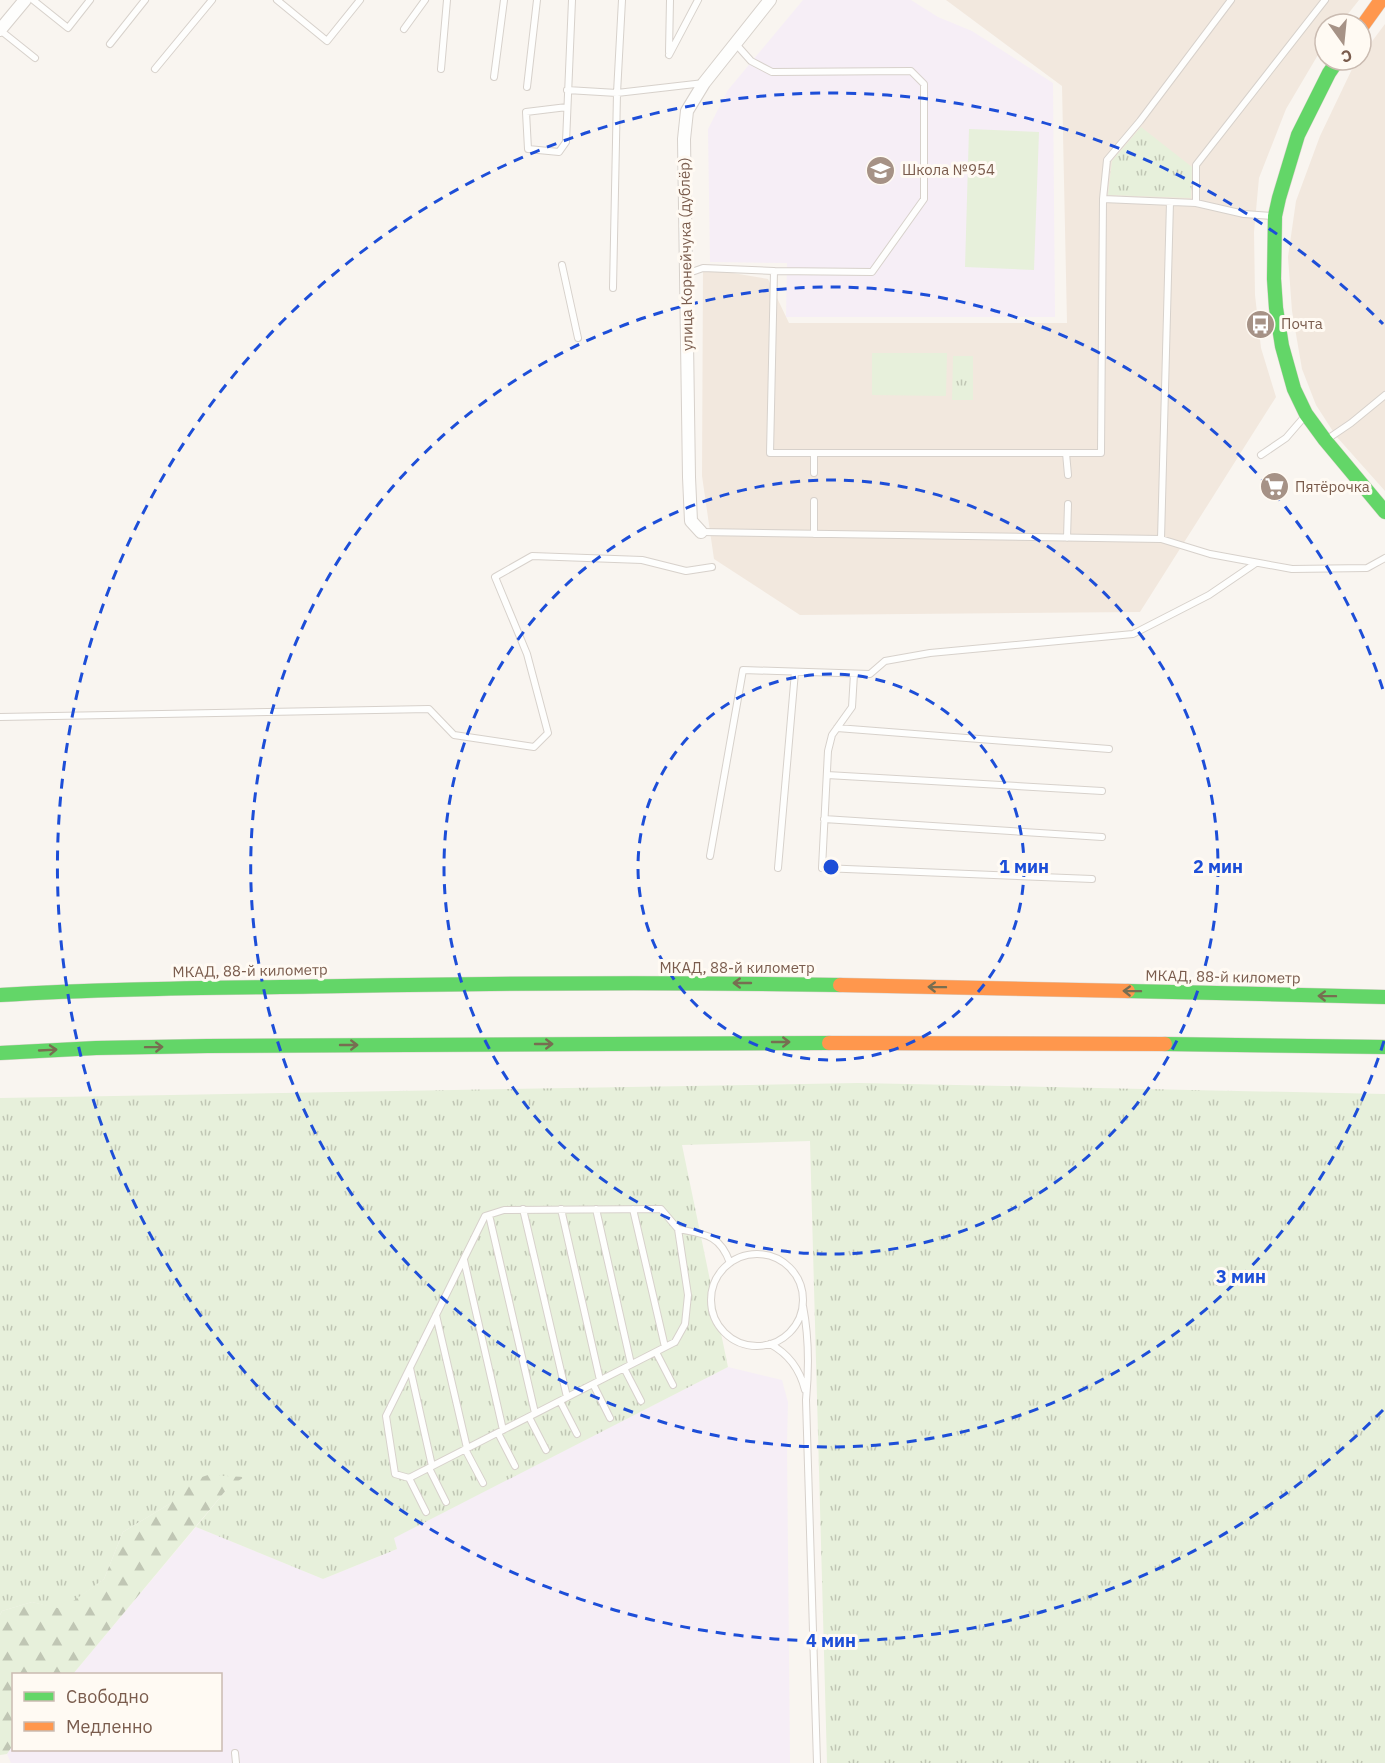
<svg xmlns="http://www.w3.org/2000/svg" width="1385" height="1763" viewBox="0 0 1385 1763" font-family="'IBM Plex Sans',sans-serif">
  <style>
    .residential { fill: #f2e8de }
    .education { fill: #f6eef6 }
    .grass { fill: url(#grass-tufts) }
    .forest { fill: url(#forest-firs) }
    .garden { fill: #e7f0db }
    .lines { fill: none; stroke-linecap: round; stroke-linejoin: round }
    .lane-casing { stroke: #d7d1cb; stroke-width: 8 }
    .street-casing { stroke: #d7d1cb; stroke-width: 14 }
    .fast-casing { stroke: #d9d2cb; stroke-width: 15 }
    .slow-casing { stroke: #d9d2cb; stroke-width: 15 }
    .lane { stroke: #fefefd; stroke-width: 6 }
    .street { stroke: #fefefd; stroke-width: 12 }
    .fast { stroke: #63d668; stroke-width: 14 }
    .slow { stroke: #ff974d; stroke-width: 14 }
    .oneway { stroke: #776e51 }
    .ring { fill: none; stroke: #1d4ed8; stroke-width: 3; stroke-dasharray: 10 8 }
    .labels { text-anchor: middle; stroke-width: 6; stroke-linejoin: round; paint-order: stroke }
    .poi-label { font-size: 15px; fill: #7a5c4d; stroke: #fffaf3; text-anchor: start }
    .street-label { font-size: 15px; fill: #7a5c4d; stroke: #fffaf3 }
    .centre { fill: #1d4ed8; stroke: #fffaf3; stroke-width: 3 }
    .ring-label { font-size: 18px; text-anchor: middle; font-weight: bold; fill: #1d4ed8; stroke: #fffaf3; stroke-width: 6; stroke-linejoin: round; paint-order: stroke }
  </style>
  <defs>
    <pattern id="grass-tufts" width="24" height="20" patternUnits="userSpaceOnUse" patternTransform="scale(1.5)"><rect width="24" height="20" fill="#e7f0db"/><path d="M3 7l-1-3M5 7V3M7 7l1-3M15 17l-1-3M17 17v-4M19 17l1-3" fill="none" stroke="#c0c6b4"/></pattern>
    <pattern id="forest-firs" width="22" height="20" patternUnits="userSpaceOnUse" patternTransform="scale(1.5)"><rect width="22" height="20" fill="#e7f0db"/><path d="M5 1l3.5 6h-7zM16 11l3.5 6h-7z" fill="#c0c6b4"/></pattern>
  </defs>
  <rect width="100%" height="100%" fill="#f9f5f0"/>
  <!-- residential -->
  <path class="residential" d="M946,0H1359L1340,24H1325V43L1286,109L1259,178L1254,232L1255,295L1261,348L1276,397L1140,612L800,615L714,559L702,476L703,268L768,279L789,323H1067L1062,86Z
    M1385,24V491L1336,436L1316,405L1302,369L1292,311L1288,257L1296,201L1320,136L1354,65L1358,60H1361V56Z"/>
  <!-- education -->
  <path class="education" d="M803,0H911L938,17L972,31L1053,83L1055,317H786L787,263L710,262L708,129L728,90Z
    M728,1367L782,1380L788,1402L787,1444L790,1763H11L7,1754L13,1745L14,1750H220V1674H73L196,1527L323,1579L397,1549L393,1538Z"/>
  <!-- grass -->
  <path class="grass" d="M1141,127L1192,167L1191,198L1108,195L1112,161Z
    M953,356H973V400H952Z
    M858,1083L1385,1094V1763H827L810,1141L682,1145L728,1367L394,1538L397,1549L323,1579L196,1527L227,1489L171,1503L123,1532L104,1579L62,1610L32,1602L2,1611L0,1615V1098Z"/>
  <!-- forest -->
  <path class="forest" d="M208,1475L244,1477L227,1489L73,1674H14L13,1745L7,1754L0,1755V1615L2,1611L32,1602L62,1609L104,1579L123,1532L171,1503L177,1485Z"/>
  <!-- garden -->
  <path class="garden" d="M969,129L1039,132L1034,270L965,267Z
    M872,353H947L946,396L872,395Z"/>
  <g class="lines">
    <defs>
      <path id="lane" d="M33,0L68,28L90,0
        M277,0L327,41L360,0
        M1231,0L1140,121L1107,160L1103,199L1196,203L1244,214L1273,216
        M404,29L425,0
        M0,30L35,58
        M735,43L751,61L772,72L911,71L924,84V199L872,272L774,271
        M110,44L145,0
        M669,52L670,0
        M669,55L698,0
        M155,69L212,0
        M441,69L447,0
        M494,77L504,0
        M527,87L537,0
        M567,90L617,93L704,83
        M567,107L526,112L528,149L559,152L566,142L572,0
        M1196,203V165L1325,0
        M562,265L578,338
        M686,274L703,268L774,271L770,453H1101L1103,199
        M613,288L617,93L622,0
        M1326,440L1351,423L1385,395
        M1066,453L1068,475
        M1261,455L1286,438L1305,416
        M814,473V453
        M814,501V534
        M701,532L1161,539L1210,554L1292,569L1367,568L1385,558
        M1067,538L1068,504
        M1161,539L1170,202
        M854,674L852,707L832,735L828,751L822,868L1092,879
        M0,717L429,709L454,735L534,747L548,733L527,654L495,577L532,556L642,560L686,571L712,567
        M837,728L1109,749
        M827,775L1102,791
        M824,819L1102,837
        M710,856L743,670L870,674L885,661L930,653L1133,634L1209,595L1256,563
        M778,868L795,672
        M523,1209L567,1397
        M561,1209L600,1380
        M596,1209L631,1364
        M633,1209L665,1347
        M489,1215L535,1413
        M711 1300a46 46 0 1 1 92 0a46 46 0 1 1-92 0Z
        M464,1260L503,1430
        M803,1306C809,1337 809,1369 806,1400L817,1763
        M436,1315L467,1448
        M770,1344C789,1354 800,1370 805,1390
        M656,1352L673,1385
        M410,1368L432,1466
        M624,1368L641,1401
        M593,1384L610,1418
        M560,1401L577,1434
        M529,1417L546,1450
        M498,1433L515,1466
        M465,1449L483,1483
        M429,1468L446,1502
        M409,1478L675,1342L685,1324L688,1295L678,1229
        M426,1512L409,1478L395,1474L386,1416L485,1216L504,1210L661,1209L678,1229C704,1234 720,1234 730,1263
        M235,1753L236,1763"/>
      <path id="street" d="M0,30L25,0
        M701,532L691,521L689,477L684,139L687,111L704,83L770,0"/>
      <path id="fast" d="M1338,60L1329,73L1298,135L1279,198L1275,216L1274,279L1276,308L1282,346L1294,389L1306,414L1325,440L1385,512
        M1128,991L1385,997
        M0,995C115,988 230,988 345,986C510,983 675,982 840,985
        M1165,1044L1385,1047
        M0,1053L96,1048L207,1046L829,1043"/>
      <path id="slow" d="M1361,28L1381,0
        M840,985L1128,991
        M829,1043L1165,1044"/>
    </defs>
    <!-- lane casing -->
    <use href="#lane" class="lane-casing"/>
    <!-- street casing -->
    <use href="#street" class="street-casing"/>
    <!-- fast casing -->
    <use href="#fast" class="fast-casing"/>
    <!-- slow casing -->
    <use href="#slow" class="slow-casing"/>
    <!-- lane -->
    <use href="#lane" class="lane"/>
    <!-- street -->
    <use href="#street" class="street"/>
    <!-- fast -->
    <use href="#fast" class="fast"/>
    <!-- slow -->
    <use href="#slow" class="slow"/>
  </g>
  <!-- one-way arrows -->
  <defs><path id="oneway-shaft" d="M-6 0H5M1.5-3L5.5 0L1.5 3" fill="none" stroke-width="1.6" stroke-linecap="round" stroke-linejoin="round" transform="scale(1.5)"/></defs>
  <g class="oneway">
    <use href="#oneway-shaft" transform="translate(742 983) rotate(-180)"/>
    <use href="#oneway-shaft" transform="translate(937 987) rotate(-179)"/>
    <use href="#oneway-shaft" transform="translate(1132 991) rotate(-179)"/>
    <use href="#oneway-shaft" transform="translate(1327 996) rotate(-179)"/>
    <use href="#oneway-shaft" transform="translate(781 1042)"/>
    <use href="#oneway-shaft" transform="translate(544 1044)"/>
    <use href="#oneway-shaft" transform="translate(349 1045)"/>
    <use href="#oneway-shaft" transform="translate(154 1047) rotate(-1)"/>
    <use href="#oneway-shaft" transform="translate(48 1050) rotate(-3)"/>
  </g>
  <!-- distance rings -->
  <g class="ring">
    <circle cx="831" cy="867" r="193"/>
    <circle cx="831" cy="867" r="387"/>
    <path d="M1384 1041A580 580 0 1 1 1384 693"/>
    <path d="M1383 1410A774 774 0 1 1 1383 324"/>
  </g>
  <!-- icons -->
  <defs>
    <symbol id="school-disc" viewBox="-11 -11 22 22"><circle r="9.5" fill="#a69286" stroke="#fffaf3"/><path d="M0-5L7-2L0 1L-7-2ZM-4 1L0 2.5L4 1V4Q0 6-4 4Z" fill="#fff"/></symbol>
    <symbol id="bus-disc" viewBox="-11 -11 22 22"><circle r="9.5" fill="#a69286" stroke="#fffaf3"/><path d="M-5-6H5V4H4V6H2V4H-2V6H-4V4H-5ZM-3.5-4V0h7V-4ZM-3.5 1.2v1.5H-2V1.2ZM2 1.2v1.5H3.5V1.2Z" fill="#fff"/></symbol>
    <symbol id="supermarket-disc" viewBox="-11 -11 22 22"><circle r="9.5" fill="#a69286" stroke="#fffaf3"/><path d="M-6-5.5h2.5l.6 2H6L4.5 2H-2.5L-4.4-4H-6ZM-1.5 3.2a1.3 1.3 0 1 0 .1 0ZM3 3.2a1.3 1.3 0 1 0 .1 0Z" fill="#fff"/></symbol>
  </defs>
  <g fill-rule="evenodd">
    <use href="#school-disc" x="864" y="154" width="33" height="33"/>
    <use href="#bus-disc" x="1244" y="308" width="33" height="33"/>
    <use href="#supermarket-disc" x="1258" y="470" width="33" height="33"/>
  </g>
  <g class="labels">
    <!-- poi labels -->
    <g class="poi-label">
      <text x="902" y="175">Школа №954</text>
      <text x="1281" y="329">Почта</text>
      <text x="1295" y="492">Пятёрочка</text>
    </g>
    <!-- street labels -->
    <g class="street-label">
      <text transform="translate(686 254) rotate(-91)" y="5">улица Корнейчука (дублёр)</text>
      <text x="737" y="973">МКАД, 88-й километр</text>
      <text transform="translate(250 971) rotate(-1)" y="5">МКАД, 88-й километр</text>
      <text transform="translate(1223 977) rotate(1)" y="5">МКАД, 88-й километр</text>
    </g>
  </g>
  <circle cx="831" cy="867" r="9" class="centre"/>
  <g class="ring-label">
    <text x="1024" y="873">1 мин</text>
    <text x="1218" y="873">2 мин</text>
    <text x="1241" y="1283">3 мин</text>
    <text x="831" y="1647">4 мин</text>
  </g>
  <!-- legend -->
  <rect x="12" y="1673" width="210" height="78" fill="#fffaf3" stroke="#cabbb1" stroke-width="1.5"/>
  <rect x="24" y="1692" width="30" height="9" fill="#63d668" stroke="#cabbb1" stroke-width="1.5"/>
  <text x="66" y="1703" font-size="18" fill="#7a5c4d">Свободно</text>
  <rect x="24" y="1722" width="30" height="9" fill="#ff974d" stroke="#cabbb1" stroke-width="1.5"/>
  <text x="66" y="1733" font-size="18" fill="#7a5c4d">Медленно</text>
  <!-- north arrow -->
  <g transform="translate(1343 42) rotate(165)"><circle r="28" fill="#fffaf3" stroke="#cabbb1" stroke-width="1.5"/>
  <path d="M0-4.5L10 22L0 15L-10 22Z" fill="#a69286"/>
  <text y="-9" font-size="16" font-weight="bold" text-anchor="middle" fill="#7a5c4d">С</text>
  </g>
</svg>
